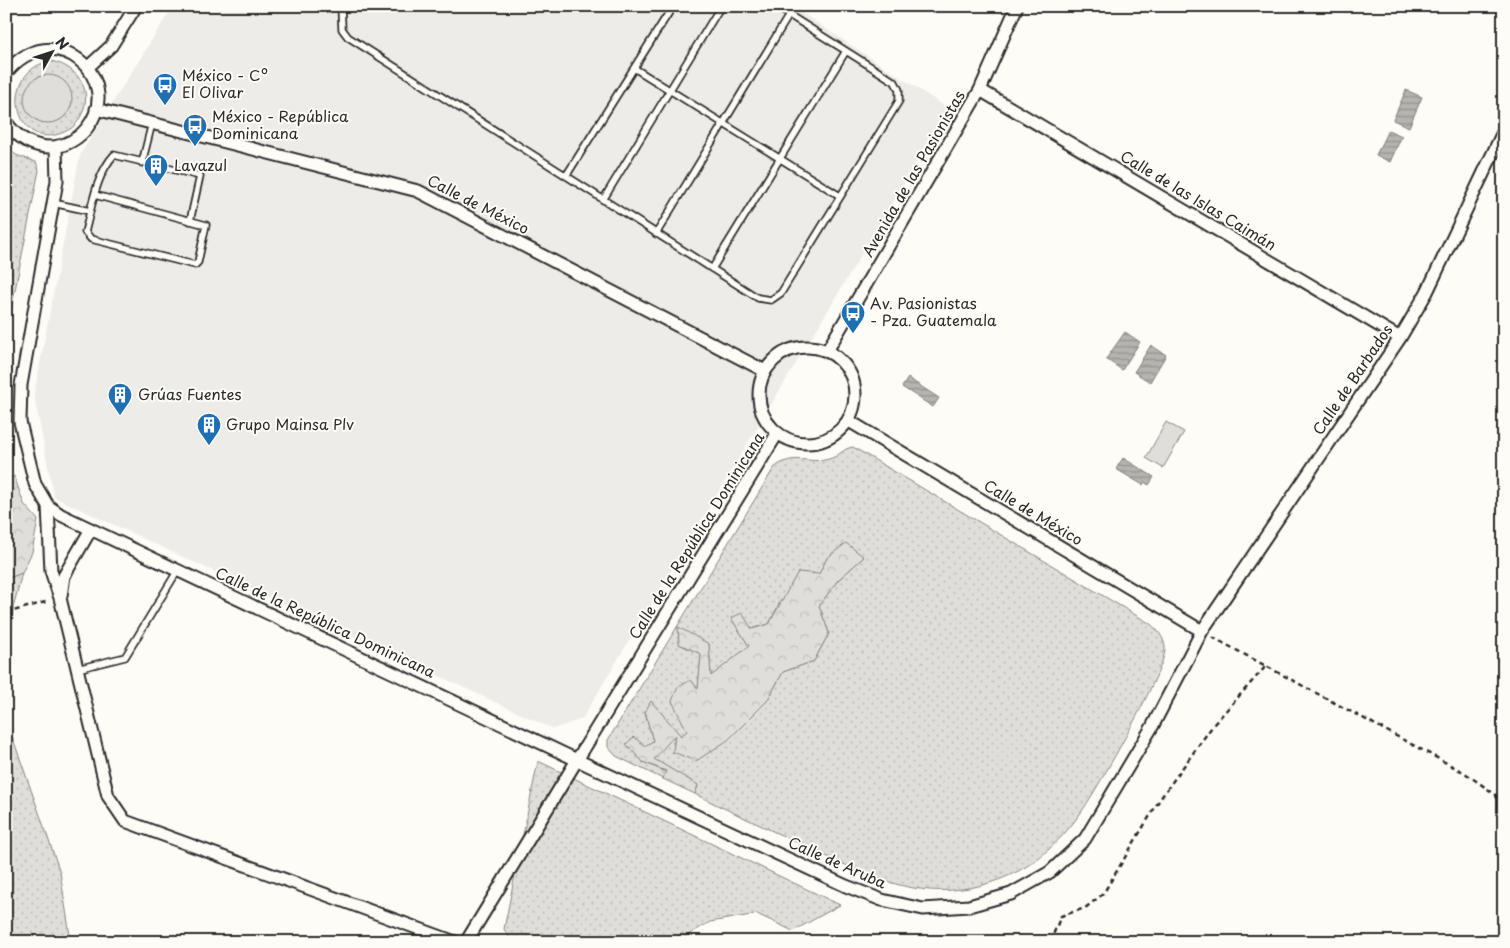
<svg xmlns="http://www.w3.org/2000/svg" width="1510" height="948" viewBox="0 0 1510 948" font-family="'Playpen Sans',sans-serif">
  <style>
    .built { fill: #edece8 }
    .grass { fill: url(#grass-dots); stroke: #858482; fill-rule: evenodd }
    .forest { fill: url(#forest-crowns); stroke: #858482 }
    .green { fill: #dfdeda; stroke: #858482 }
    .water { fill: url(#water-rules); stroke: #7e7d7b }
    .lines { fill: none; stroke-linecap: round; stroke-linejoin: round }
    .lane-casing { stroke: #2b2b2b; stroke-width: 9 }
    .street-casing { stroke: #2b2b2b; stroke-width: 15 }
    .path { stroke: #2b2b2b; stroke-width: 2.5; stroke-dasharray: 5 4; stroke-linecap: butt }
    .lane { stroke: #fdfcf7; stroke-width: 5.5 }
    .street { stroke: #fdfcf7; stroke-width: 11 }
    .labels { text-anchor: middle; stroke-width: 4; stroke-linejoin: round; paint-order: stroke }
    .poi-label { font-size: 15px; fill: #2b2b2b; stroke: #fdfcf7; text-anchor: start }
    .street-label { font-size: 15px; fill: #2b2b2b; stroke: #fdfcf7 }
  </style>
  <defs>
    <pattern id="grass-dots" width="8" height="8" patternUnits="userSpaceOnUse" patternTransform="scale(1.25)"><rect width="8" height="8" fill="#dfdeda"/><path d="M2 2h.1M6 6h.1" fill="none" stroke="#c0bfbb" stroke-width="1.8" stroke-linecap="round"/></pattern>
    <pattern id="forest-crowns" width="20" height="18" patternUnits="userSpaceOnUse" patternTransform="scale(1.25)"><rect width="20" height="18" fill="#dfdeda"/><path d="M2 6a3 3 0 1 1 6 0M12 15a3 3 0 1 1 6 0" fill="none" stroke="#c0bfbb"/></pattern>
    <pattern id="water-rules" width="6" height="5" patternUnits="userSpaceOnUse" patternTransform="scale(1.25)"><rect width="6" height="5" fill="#b5b4b1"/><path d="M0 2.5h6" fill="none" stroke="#939390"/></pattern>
  </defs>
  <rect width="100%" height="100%" fill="#fdfcf7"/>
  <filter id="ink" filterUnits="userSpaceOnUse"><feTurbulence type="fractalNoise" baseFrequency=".02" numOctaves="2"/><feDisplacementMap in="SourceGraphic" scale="10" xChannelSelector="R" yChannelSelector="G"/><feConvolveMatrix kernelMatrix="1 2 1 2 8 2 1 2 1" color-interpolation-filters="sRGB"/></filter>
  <g filter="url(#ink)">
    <!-- built -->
    <path class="built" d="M173,6H791L949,109L582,719L553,729L54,497L34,395L80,155Z"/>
    <!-- grass -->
    <path class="grass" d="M51,61C80,67 96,94 78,121C74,128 67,131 59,134C12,149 0,69 51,61ZM64,81C83,104 63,131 36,120Z
      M6,146L16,155L36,162L39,170L6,335Z
      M853,447L1149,623C1157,629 1164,637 1165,647C1168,667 1097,789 1082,811C1070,828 1057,843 1041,856C1021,873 988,886 962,889C906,897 859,871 811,849C779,834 747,819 715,804L695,794L698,785L653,759L675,735L673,752L728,740L767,701L783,672L814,661L829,633L819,606L838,580L864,557L827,558L819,574L781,600L769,624L752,629L731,618L749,646L711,677L709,644H679L701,654L698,690L691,680L688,731L682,736L645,712L653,741L645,746L643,762L666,772L663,779L616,756L608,747V740L774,468C794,451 811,466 832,458C840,455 844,448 853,447Z
      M22,573L13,608L6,719L60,872L71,942H6V579Z
      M538,761L840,905L793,931L757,914L710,922L676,942H512L504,929Z"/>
    <!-- forest -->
    <path class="forest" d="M14,476L24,504L38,520L32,552L22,573L6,579V480Z
      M846,543L864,557L838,580L819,606L829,633L814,661L783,672L767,701L728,740L696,761L673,752L675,735L654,759L698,785L695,794L663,779L666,771L643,762L626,744L634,737L645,746L653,741L645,712L651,701L681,736L687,731L672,701L678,687L691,680L698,689L701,654L679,644L678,627L709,644L711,676L749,646L731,618L742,613L752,629L769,624L798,572L819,574L827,558Z"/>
    <!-- green -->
    <path class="green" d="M24 99a24 24 0 1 1 48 0a24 24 0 1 1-48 0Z
      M1166,422L1184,432L1163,468L1146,458Z"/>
    <!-- water -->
    <path class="water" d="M1406,90L1422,97L1409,127L1393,120Z
      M1388,130L1402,136L1390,162L1376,155Z
      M1125,332L1140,342L1122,370L1106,359Z
      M1151,345L1166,355L1150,382L1134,372Z
      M908,378L939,398L933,407L902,387Z
      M1123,458L1154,477L1149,485L1144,482L1143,485L1116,469Z"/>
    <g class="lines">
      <defs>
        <path id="lane" d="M341,6L342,29L348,37L758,298L771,300L781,293L899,101V90L895,82L775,6
          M634,68L840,196
          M142,163L152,123
          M566,176L673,6
          M95,195L206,225L198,262L195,265L91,239L85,232C92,206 96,175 114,155L200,176L190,221
          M603,200L721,6
          M53,203L90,211
          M656,234L789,15
          M712,269L846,51
          M77,669L125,657L178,570"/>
        <path id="street" d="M87,68L111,46L136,6
          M6,73C53,14 126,78 87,128C79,138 67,145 54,147C34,148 17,138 6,122
          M980,90L1400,338
          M96,109L418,191L765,371
          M56,147L57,181L21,385L20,422L35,484L48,506L61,515L577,760L777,434
          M759 395a48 48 0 1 1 96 0a48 48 0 1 1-96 0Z
          M827,351L980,90L1017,6
          M849,421L1202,631
          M48,506L51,571L60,598L108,796L125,821L455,942
          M61,596L64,576L91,529
          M466,942L577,760L846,886L882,900L923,909L969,906L1011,894L1050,872L1085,839L1152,727L1202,631L1400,338L1427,292L1504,130"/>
      </defs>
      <!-- lane casing -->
      <use href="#lane" class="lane-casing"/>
      <!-- street casing -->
      <use href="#street" class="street-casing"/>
      <!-- path -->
      <path class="path" d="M6,613L49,601
        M1212,637L1465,773L1496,795L1504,817
        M1050,942L1061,916L1085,908L1103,894L1160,799L1214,724L1266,666"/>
      <!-- lane -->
      <use href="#lane" class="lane"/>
      <!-- street -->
      <use href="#street" class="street"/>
    </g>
  </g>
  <!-- icons -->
  <defs>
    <symbol id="bus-pin" viewBox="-11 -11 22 30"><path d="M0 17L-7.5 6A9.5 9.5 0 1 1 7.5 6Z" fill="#1f6fb2" stroke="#fdfcf7"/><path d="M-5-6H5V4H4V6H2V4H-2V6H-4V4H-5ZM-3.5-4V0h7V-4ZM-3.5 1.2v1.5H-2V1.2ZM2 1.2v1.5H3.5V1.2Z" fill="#fff"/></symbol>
    <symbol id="building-pin" viewBox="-11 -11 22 30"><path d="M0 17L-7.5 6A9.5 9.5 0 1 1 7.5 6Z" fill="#1f6fb2" stroke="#fdfcf7"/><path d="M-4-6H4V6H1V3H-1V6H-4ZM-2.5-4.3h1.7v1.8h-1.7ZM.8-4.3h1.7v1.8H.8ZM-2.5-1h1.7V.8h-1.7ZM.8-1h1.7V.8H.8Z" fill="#fff"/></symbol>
  </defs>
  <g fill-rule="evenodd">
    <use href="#bus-pin" x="151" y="71" width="28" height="38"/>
    <use href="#bus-pin" x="181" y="112" width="28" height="38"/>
    <use href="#building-pin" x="142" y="152" width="28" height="38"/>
    <use href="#bus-pin" x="839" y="299" width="28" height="38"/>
    <use href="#building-pin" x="106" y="381" width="28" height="38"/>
    <use href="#building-pin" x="195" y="411" width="28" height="38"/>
  </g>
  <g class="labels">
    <!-- poi labels -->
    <g class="poi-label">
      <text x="182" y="81">México - Cº<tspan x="182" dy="17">El Olivar</tspan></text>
      <text x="212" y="122">México - República<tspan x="212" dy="17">Dominicana</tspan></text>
      <text x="174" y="171">Lavazul</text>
      <text x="870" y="309">Av. Pasionistas<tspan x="870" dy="17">- Pza. Guatemala</tspan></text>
      <text x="138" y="400">Grúas Fuentes</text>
      <text x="226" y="430">Grupo Mainsa Plv</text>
    </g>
    <!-- street labels -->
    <g class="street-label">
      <text transform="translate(914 174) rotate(-60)" y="5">Avenida de las Pasionistas</text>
      <text transform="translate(1198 201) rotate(31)" y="5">Calle de las Islas Caimán</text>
      <text transform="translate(478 205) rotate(27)" y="5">Calle de México</text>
      <text transform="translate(1353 380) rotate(-56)" y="5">Calle de Barbados</text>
      <text transform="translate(1033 513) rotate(31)" y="5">Calle de México</text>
      <text transform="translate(697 536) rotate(-58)" y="5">Calle de la República Dominicana</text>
      <text transform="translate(325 623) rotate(25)" y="5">Calle de la República Dominicana</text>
      <text transform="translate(837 863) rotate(24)" y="5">Calle de Aruba</text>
    </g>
  </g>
  <!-- margin -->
  <rect width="1510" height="948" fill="none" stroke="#fdfcf7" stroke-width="25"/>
  <rect x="12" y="12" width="1485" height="923" fill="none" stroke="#2b2b2b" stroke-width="2" filter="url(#ink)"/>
  <!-- north arrow -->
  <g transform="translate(52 52) rotate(50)" stroke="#fdfcf7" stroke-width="4" paint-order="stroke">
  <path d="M0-4L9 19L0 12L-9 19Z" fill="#2b2b2b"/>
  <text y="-8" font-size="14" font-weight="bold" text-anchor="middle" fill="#2b2b2b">N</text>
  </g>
</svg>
